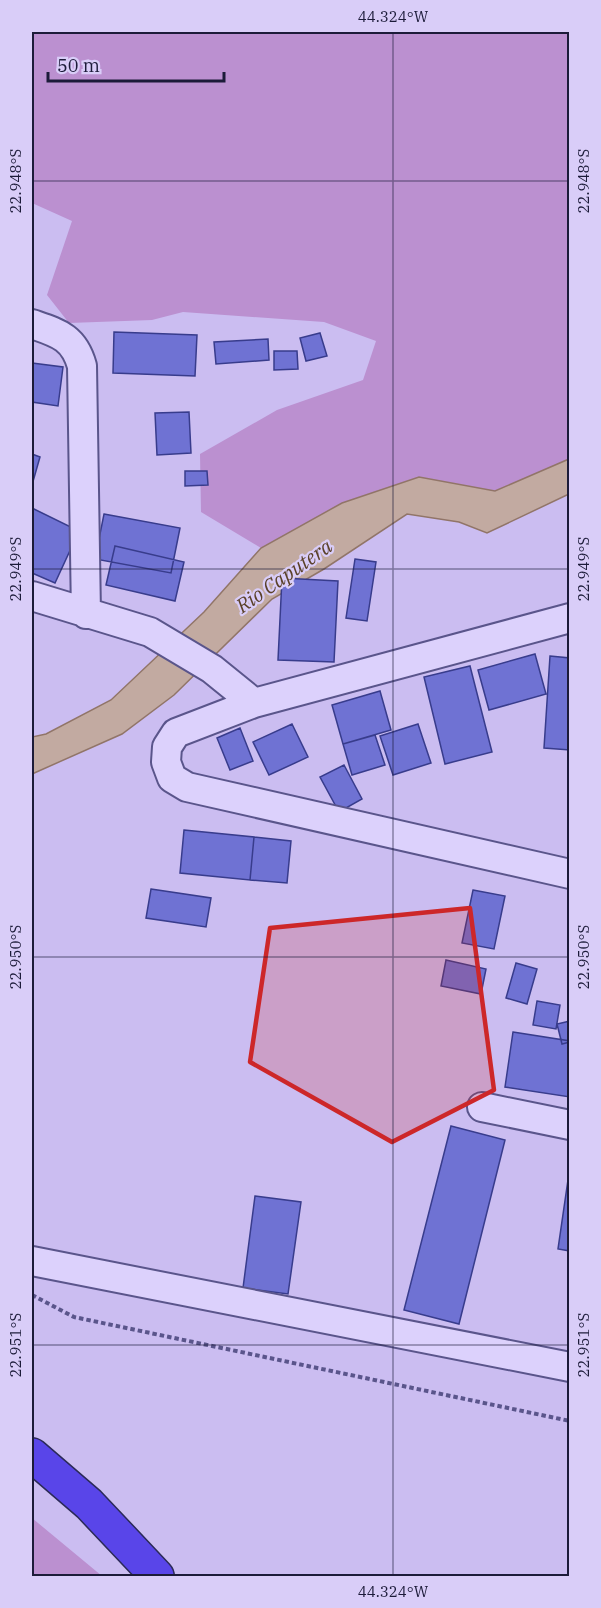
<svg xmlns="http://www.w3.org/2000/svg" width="601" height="1608" viewBox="0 0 601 1608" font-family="'IBM Plex Serif',serif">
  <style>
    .green { fill: #bb90d0 }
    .water { fill: #c2aaa1; stroke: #917568; stroke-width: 1.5 }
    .building { fill: #6f72d3; stroke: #383c8c; stroke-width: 1.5 }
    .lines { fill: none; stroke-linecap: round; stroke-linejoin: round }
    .street-casing { stroke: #5a558b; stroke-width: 32 }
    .highway-casing { stroke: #2b2a58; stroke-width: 36 }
    .path { stroke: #5a558b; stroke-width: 4; stroke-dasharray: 4.5 3; stroke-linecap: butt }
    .street { stroke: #dcd1fc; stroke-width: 28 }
    .highway { stroke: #5945e9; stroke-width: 33 }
    .marked { fill: #cd2729; fill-opacity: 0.2; stroke: #cd2729; stroke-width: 4.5; stroke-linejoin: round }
    .ticks { fill: none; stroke: #1c1b39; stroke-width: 1.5; stroke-opacity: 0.45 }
    .labels { text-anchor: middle; stroke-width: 4.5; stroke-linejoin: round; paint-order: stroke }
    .water-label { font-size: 20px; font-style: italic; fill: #5a4129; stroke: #d9cdf8 }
    .neatline { fill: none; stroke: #1c1b39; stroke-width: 2 }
    .ticks-label { font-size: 15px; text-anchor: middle; fill: #1c1b39 }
  </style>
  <rect width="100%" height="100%" fill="#cbbdf1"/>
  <!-- green -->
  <path class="green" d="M32,32H569V459L495,491L419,477L342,503L261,548L201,512L200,454L277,410L363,380L376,341L324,322L183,312L152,320L69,323L47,295L72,221L32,203Z
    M32,1518L102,1576H32Z"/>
  <!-- water -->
  <path class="water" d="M569,459V494L487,533L459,522L407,514L324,569L272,599L174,695L122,734L32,774V737L46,734L111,700L204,612L261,548L342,503L419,477L495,491Z"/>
  <!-- building -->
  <path class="building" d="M114,332L197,335L195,376L113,373Z
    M320,333L327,356L306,361L300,338Z
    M268,339L269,360L216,364L214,342Z
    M274,351H297L298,369L274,370Z
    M32,363L63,367L58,406L32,402Z
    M189,412L191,453L157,455L155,413Z
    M32,454L40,457L32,485Z
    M185,471H207L208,485L185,486Z
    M32,508L79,531L55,583L32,573Z
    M104,514L180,528L171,573L95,559Z
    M115,546L184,562L175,601L106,585Z
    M355,559L376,562L367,621L346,618Z
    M282,578L338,581L334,662L278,660Z
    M535,654L546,694L489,710L478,670Z
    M550,656L570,658V750L544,748Z
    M470,666L492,752L445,764L424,677Z
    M380,691L391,730L343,744L332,705Z
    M292,724L308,757L269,775L253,742Z
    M418,724L431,763L393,775L380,736Z
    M240,728L253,761L230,770L217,738Z
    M375,735L385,765L352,775L343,744Z
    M344,765L362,799L339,812L320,777Z
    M184,830L254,837L250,880L180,873Z
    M254,837L291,841L287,883L250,880Z
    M151,889L211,898L206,927L146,918Z
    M473,890L505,896L494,949L462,943Z
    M446,960L486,969L481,994L441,986Z
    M516,963L537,969L527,1004L506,998Z
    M537,1001L560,1005L556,1029L533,1025Z
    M570,1021V1042L562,1044L557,1024Z
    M513,1032L570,1041V1097L505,1087Z
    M451,1126L505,1140L459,1324L404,1310Z
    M570,1166V1251L558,1249Z
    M255,1196L301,1202L288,1294L243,1288Z"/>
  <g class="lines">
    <defs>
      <path id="street" d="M32,324C58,333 74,337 82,366L86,614
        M32,596L150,632L212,669L254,703L570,618
        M254,703L176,733L167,747L166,762L172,778L187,787L570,874
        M482,1107L570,1125
        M32,1261L570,1367"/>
      <path id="highway" d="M32,1455L89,1504L157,1576"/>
    </defs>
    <!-- street casing -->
    <use href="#street" class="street-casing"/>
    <!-- highway casing -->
    <use href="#highway" class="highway-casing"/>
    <!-- path -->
    <path class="path" d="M32,1295L74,1317L570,1421"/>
    <!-- street -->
    <use href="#street" class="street"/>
    <!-- highway -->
    <use href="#highway" class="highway"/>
  </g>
  <!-- marked area -->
  <path class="marked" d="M470,908L494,1090L392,1142L250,1062L270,928Z"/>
  <!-- ticks -->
  <path class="ticks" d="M33,32V1576M393,32V1576M32,181H570M32,569H570M32,957H570M32,1345H570"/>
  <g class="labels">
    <!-- water labels -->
    <g class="water-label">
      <text transform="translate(284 576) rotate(-35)" y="7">Rio Caputera</text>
    </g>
  </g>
  <!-- border -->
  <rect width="601" height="1608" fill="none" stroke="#d9cdf8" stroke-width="66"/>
  <!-- scale -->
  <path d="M48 72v9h176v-9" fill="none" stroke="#1c1b39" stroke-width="3"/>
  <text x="57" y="72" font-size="18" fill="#1c1b39" stroke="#d9cdf8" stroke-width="4.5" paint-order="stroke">50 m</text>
  <rect x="33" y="33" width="535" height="1542" class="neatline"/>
  <g class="ticks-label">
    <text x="393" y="22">44.324°W</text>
    <text transform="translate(16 181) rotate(-90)" y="5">22.948°S</text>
    <text transform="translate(584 181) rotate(-90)" y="5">22.948°S</text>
    <text transform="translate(16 569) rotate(-90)" y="5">22.949°S</text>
    <text transform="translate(584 569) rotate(-90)" y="5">22.949°S</text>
    <text transform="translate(16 957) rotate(-90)" y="5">22.950°S</text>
    <text transform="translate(584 957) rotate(-90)" y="5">22.950°S</text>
    <text transform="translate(16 1345) rotate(-90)" y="5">22.951°S</text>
    <text transform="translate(584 1345) rotate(-90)" y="5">22.951°S</text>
    <text x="393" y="1597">44.324°W</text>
  </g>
</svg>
